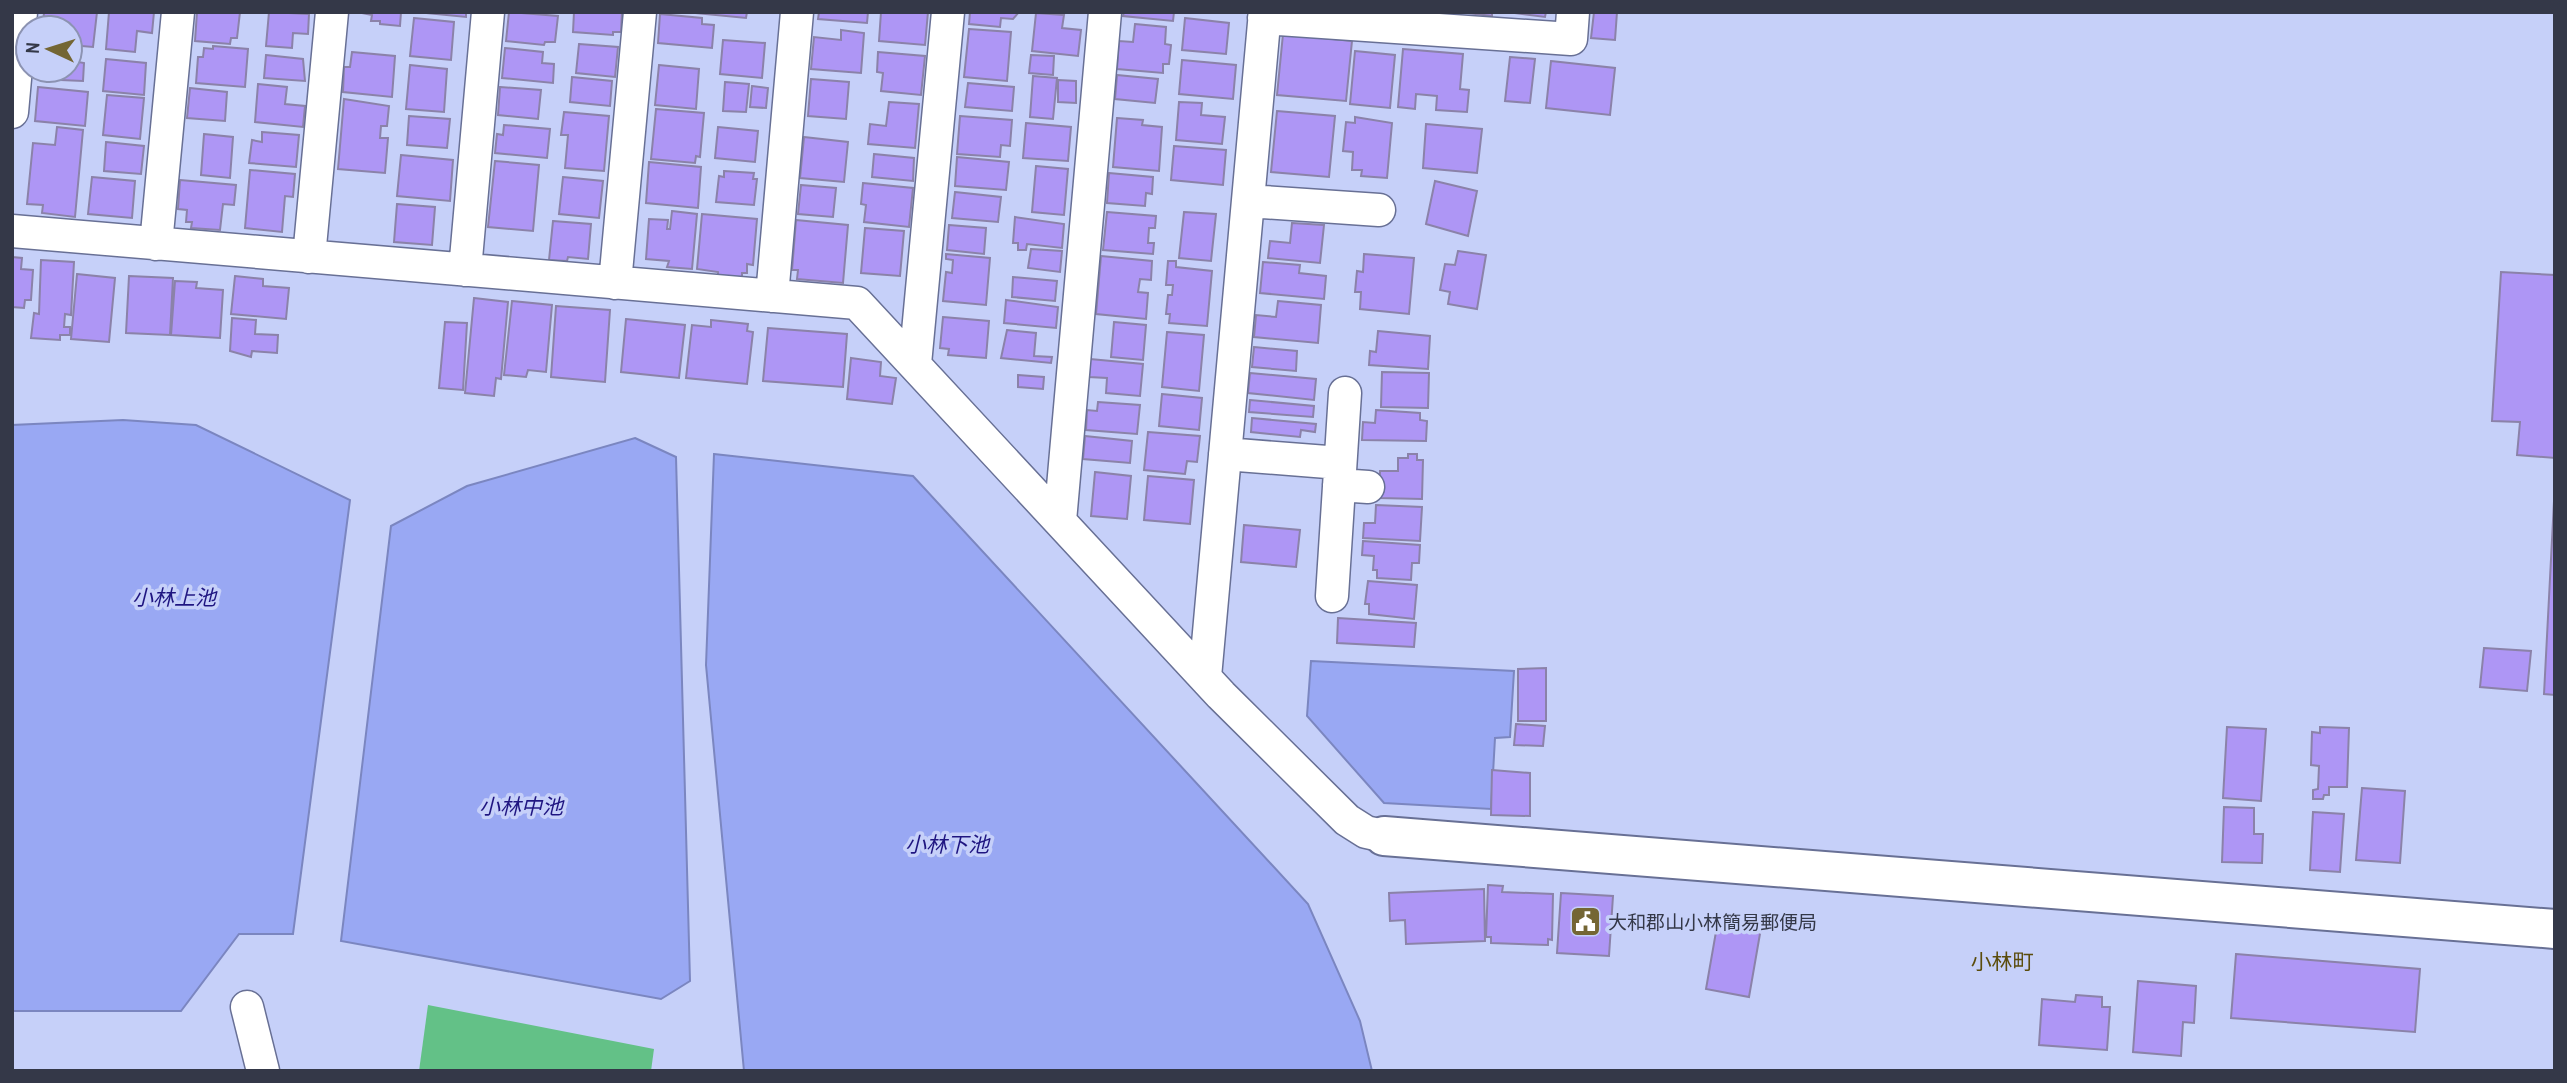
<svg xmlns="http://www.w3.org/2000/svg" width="2567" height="1083" viewBox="0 0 2567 1083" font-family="'Archivo Narrow','Noto Sans JP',sans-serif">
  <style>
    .green { fill: #63c187 }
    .water { fill: #99a8f3; stroke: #7b86c0; stroke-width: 2 }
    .building { fill: #ae96f5; stroke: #8b82a9; stroke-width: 2 }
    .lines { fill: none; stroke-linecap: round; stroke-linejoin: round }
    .street-casing { stroke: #687095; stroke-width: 35 }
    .secondary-casing { stroke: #687095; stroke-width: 42 }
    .street { stroke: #fff; stroke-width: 32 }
    .secondary { stroke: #fff; stroke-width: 38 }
    .labels { text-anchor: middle; stroke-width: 7; stroke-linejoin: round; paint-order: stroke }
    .poi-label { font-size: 19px; fill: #343848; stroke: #c6d0f9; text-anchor: start }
    .water-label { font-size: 21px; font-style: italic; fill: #1f1581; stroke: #c6d0f9 }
    .neighbourhood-label { font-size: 21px; fill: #5b4c0c; stroke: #c6d0f9 }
  </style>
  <rect width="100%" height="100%" fill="#c6d0f9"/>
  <!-- green -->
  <path class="green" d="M428,1005L654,1049L651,1071H419Z"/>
  <!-- water -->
  <path class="water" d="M123,420L196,425L350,500L293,934H239L181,1011H12V425Z
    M635,438L676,457L690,981L661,999L341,941L391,526L467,486Z
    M714,454L913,476L1308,904L1360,1021L1372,1071H744L706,665Z
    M1311,661L1514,671L1510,737L1495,738L1491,809L1384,803L1307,716Z"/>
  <!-- building -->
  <path class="building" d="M44,12H97L93,47L70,45V28H43Z
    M109,12H154L152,33L137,31L135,52L106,49Z
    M197,12H240L237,38H231L230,44L195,41Z
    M269,12L309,14L308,34L293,33L292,48L266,46Z
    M357,12H401L400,26L380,24V21H371L372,15Z
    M416,12H466V17Z
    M509,12L558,16L555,42H545L544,45L506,41Z
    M574,12H622L621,32H613V35L573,32Z
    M685,12H747L746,18Z
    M819,12H868L867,23L818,19Z
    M881,12H928L925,45L879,41Z
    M970,12H1019L1013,19L1001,18L1000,27L969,24Z
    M1124,12H1174L1173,21L1123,16Z
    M1460,12H1492V16Z
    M1507,12H1546L1545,17Z
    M1594,12H1617L1615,40L1591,38Z
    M1036,13L1064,15L1062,28L1081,30L1078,56L1032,51Z
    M660,14L702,18V24L714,25L712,48L658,43Z
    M414,18L454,22L451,60L410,56Z
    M1185,18L1229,23L1226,54L1182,50Z
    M1135,24L1166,27L1165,44L1171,45L1169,64H1163V73L1117,69L1119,41L1133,42Z
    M969,29L1011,32L1007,81L964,77Z
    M841,30L864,33L861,73L811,69L814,37L841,40Z
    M1283,34L1352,41L1346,101L1277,95Z
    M723,40L765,43L762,78L720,74Z
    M579,44L618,47L615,77L576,73Z
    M213,46L248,49L245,87L196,83L198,57H203L204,48L213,49Z
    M505,48L543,52L542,63L554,64L553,83L502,78Z
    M1403,49L1463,54L1460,89L1469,90L1467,112L1436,110L1437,96L1416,94L1415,109L1398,107Z
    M70,51L79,52L78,62L84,63L83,81L37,79L38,70H70Z
    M1355,51L1395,55L1390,108L1350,104Z
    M352,52L395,56L392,97L343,92L344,67H350Z
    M878,52L925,56L921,95L881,91L883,73L877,72Z
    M266,55L303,59L305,81L264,78Z
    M1031,55L1054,56L1053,75L1029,73Z
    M1510,57L1535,59L1530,103L1505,101Z
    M106,59L146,63L144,95L103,91Z
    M1182,60L1236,65L1233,99L1179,94Z
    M1551,61L1615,68L1610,115L1546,108Z
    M410,65L447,69L444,112L406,109Z
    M659,65L699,69L696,109L655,105Z
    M1117,75L1158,79L1155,103L1115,99Z
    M1033,76L1057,78L1053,119L1030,117Z
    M572,77L612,81L610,106L570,102Z
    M811,79L849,82L846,119L808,116Z
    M1058,80L1076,81V103L1058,102Z
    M725,82L749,84L746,112L723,111Z
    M968,83L1014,87L1012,111L965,107Z
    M258,84L287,87L285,104L305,106L303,127L255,122Z
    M752,86L768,88L766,108L750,107Z
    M38,87L88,92L85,126L35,121Z
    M500,87L541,90L538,119L498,115Z
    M190,88L227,92L225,121L187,118Z
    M107,95L144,98L140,139L103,135Z
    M344,99L389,106L387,126H381L380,138H388L385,173L338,169Z
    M889,102L919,104L915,148L868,144L870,124L886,126Z
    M1179,102L1202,103L1201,115L1225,117L1222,144L1176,140Z
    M656,109L704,113L700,157L696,156L695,163L651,159Z
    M1277,111L1335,116L1329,177L1271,172Z
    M564,112L609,116L604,171L565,168L568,135H561Z
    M409,116L450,119L447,148L407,145Z
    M960,116L1012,120L1010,146L1001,145L1000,157L957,154Z
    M1355,117L1392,123L1387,178L1361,176L1362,170H1352L1353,152L1343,151L1346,122L1355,123Z
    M1117,118L1143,120L1142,125L1162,127L1159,171L1113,167Z
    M1026,123L1071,127L1068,161L1023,158Z
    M1426,124L1482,129L1477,173L1423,168Z
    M504,125L550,129L547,158L495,153L497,134L503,135Z
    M57,127L83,130L75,217L42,213L43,205L27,204L33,143L55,145Z
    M718,127L758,131L755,162L715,158Z
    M262,132L299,135L296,167L249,163L252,140L262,142Z
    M204,134L233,137L230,178L201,175Z
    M804,137L848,142L844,182L800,178Z
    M106,142L144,146L141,174L104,171Z
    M1174,146L1226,150L1223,185L1171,180Z
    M874,154L914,158L913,181L872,177Z
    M401,155L453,160L450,201L397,196Z
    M957,157L1009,162L1006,190L955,186Z
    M495,161L539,165L533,231L488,227Z
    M649,162L701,167L698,208L646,203Z
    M1036,166L1068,169L1064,215L1032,212Z
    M250,170L295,174L293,197L285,196L282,232L245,228Z
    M724,171L754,173L753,179H757L754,205L716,202L719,176L724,177Z
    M1109,173L1153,177L1152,194L1146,193L1145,206L1107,203Z
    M92,177L135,181L132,218L88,214Z
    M563,177L603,181L599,218L559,214Z
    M180,180L236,185L234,205L223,204L220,230L191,228L192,222H186L187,210L178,209Z
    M1435,181L1477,191L1468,236L1426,224Z
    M863,183L913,188L909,227L864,222L866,205L861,204Z
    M801,185L836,188L833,217L798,214Z
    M955,192L1001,197L998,222L952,218Z
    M397,204L435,207L432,245L394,242Z
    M672,211L697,214L692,269L667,267L669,261L646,259L649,219L668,220L667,229H670Z
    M1107,212L1156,216L1155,228H1149L1148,243H1154L1153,254L1103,250Z
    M1184,212L1216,214L1211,261L1179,258Z
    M702,214L757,219L753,265L747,264V273H742V279L718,276V272L697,269Z
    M1015,217L1064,224L1062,248L1027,244L1026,250H1018V243H1013Z
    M796,220L848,225L843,283L797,279L798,270H792Z
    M553,221L591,224L588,259L568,257L567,261L549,260Z
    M1292,223L1324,225L1320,263L1268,258L1270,241L1290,243Z
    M949,225L986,228L984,254L947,250Z
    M865,228L904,231L900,276L861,273Z
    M1031,249L1062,251L1060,272L1028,268Z
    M1458,251L1486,255L1477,309L1448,304L1450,292L1440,290L1445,264L1455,265Z
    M946,254L990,258L986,305L943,301L946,272L952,273L953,260L946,259Z
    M1364,254L1414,258L1409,314L1360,309L1361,292H1355L1357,271L1363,272Z
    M1101,256L1152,261L1151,280L1140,279L1138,292L1148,293L1146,319L1096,314Z
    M12,257L22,258L21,269L33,270L31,300H25L24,308L12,307Z
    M41,260L74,262L71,315L65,314L64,327H70V335H60V340L31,338L34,313L39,314Z
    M1168,261H1176V267L1212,271L1207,326L1169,323L1170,314H1166L1168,295H1172L1173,285H1166Z
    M1263,262L1300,265L1299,273L1326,276L1324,299L1260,293Z
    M2501,272L2555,275V458L2517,455L2520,422L2492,421Z
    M77,274L115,278L109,342L71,339Z
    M129,276L173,278L170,335L126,333Z
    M235,276L263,279V286L289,288L286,319L231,314Z
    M1013,277L1057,281L1055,301L1012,297Z
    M175,281L197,282L196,288L223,290L220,338L171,335Z
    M474,298L508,302L501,379L496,378L494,396L465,393Z
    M1006,300L1058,307L1056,328L1004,323Z
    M512,301L552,305L546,372L528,370L526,377L504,375Z
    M1278,301L1321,305L1318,343L1254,337L1256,315L1276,317Z
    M556,306L610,310L605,382L551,377Z
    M943,317L989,321L986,358L948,355L949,349L940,348Z
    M232,318L256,320L255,334L278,335L277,353L252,351L251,357L230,351Z
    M626,319L685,325L679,378L621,372Z
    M711,320L748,324L747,331L753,332L747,384L686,378L692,325L711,327Z
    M445,322L467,323L463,390L439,388Z
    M1114,322L1146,325L1143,360L1111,357Z
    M768,328L847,334L843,387L763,381Z
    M1007,330L1036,333L1034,356L1052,357L1051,363L1001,358Z
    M1378,331L1430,336L1428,369L1369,365L1370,351L1376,352Z
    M1167,332L1204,335L1199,391L1162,387Z
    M1254,347L1297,351L1296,371L1252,367Z
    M851,358L881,362L880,376L896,378L892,404L847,399Z
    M1090,359L1143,364L1140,396L1106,393L1107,378L1089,377Z
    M1382,372L1429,373L1428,408L1381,407Z
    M1250,373L1316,379L1314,400L1248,393Z
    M1018,375L1044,377L1043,389L1018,387Z
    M1162,394L1202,398L1199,430L1159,426Z
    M1250,400L1314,406L1313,417L1249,412Z
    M1098,402L1140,405L1137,434L1086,430L1087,410L1097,411Z
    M1376,410L1420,413V420L1427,421L1426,441L1362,440L1363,422L1375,423Z
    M1252,418L1316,424L1315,432L1301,430L1300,437L1251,432Z
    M1148,432L1200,436L1197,462L1187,461L1185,474L1144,470Z
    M1085,436L1132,441L1130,463L1083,459Z
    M1408,454H1417V460H1423L1422,499L1379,498L1380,471H1398V458H1408Z
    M1095,472L1131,476L1127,519L1091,516Z
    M1148,476L1194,480L1190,524L1144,520Z
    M2555,482V695L2544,694Z
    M1376,505L1422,507L1420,541L1363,538L1364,523H1375Z
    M1244,525L1300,530L1296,567L1241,562Z
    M1363,541L1420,545L1419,563H1412L1411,580L1377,578V570H1373L1374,556L1362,555Z
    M1368,581L1417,585L1414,619L1369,614V604H1365Z
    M1338,618L1416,623L1414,647L1337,643Z
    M2484,648L2531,651L2527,691L2480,687Z
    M1546,668V721H1518V669Z
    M1516,724L1545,726L1543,746L1514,745Z
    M2227,727L2266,729L2261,801L2223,798Z
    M2320,727L2349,728L2347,787H2329V795H2324L2323,799H2313V790L2318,789L2319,766L2311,765L2312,732L2320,733Z
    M1492,770L1530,773V816L1491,815Z
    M2362,788L2405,791L2400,863L2356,860Z
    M2224,807L2254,808V834H2263L2262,863L2222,862Z
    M2313,812L2344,814L2340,872L2310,870Z
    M1488,885L1503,886L1502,892L1553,894L1552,940L1548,939V945L1491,943V937H1486Z
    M1484,889L1485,941L1406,944L1405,920L1390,921L1389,893Z
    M1561,893L1613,896L1609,956L1557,953Z
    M1722,921L1761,928L1749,997L1706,989L1717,926H1721Z
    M2236,954L2420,969L2415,1032L2231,1018Z
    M2138,981L2196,986L2194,1023L2183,1022L2181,1056L2133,1052Z
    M2076,995L2102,997V1007H2110L2107,1050L2039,1045L2042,999L2075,1002Z"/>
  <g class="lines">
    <defs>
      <path id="street" d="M1264,18L1571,39L1573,12
        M12,112L21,12
        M1248,201L1379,210
        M12,231L857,303L1221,695L1347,820L1366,832L1384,836
        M156,244L178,12
        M309,257L332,12
        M465,270L488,12
        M615,283L640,12
        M772,296L797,12
        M915,364L948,12
        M1225,454L1340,463
        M1339,485L1368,487
        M1060,521L1105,12
        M1332,596L1345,393
        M1205,677L1265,12
        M247,1007L263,1071"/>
      <path id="secondary" d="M1384,836L2555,929"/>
    </defs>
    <!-- street casing -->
    <use href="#street" class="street-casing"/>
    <!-- secondary casing -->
    <use href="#secondary" class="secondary-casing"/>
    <!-- street -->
    <use href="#street" class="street"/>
    <!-- secondary -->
    <use href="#secondary" class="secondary"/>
  </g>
  <!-- icons -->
  <defs>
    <symbol id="civic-square" viewBox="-11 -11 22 22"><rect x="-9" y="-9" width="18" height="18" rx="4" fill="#746634" stroke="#c6d0f9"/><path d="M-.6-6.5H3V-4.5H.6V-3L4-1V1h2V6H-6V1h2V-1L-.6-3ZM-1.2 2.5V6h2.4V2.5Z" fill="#fff"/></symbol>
  </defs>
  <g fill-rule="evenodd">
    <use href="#civic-square" x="1568" y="904" width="35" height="35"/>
  </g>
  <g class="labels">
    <!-- poi labels -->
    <g class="poi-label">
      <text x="1608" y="929">大和郡山小林簡易郵便局</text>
    </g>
    <!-- water labels -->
    <g class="water-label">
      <text x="174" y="605">小林上池</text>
      <text x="521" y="814">小林中池</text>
      <text x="947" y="852">小林下池</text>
    </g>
    <!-- neighbourhood labels -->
    <g class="neighbourhood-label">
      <text x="2002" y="969">小林町</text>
    </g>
  </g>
  <!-- border -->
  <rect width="2567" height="1083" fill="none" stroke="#343848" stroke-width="28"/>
  <!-- north arrow -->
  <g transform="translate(49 49) rotate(274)"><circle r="33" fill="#c6d0f9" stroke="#8c93b2" stroke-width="2"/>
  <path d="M0-5L12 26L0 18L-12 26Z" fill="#746634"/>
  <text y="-10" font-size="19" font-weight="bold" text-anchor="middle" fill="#343848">N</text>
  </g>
</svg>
